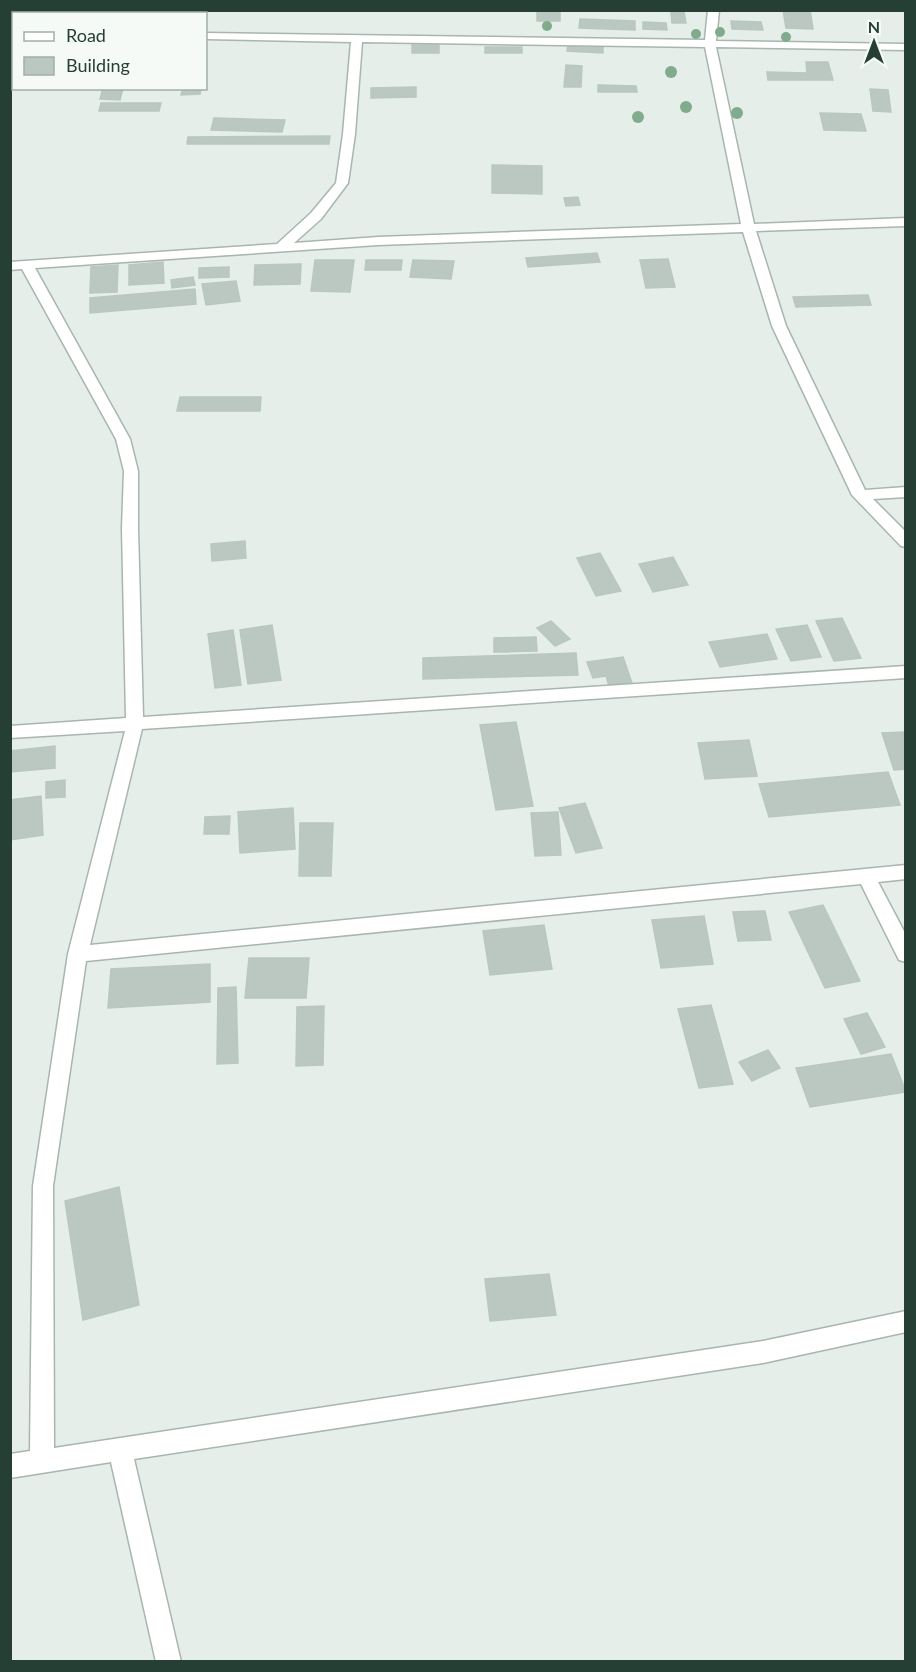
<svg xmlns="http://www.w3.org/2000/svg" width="916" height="1672" viewBox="0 0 916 1672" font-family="Lato,sans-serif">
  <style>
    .building { fill: #bac8c1; stroke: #b8c7bf; stroke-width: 1.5 }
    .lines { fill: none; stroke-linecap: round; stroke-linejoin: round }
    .minor-casing { stroke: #a8b6af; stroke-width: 3 }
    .minor { fill: #fff; fill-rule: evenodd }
    .tree { fill: #81ab8d }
  </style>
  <rect width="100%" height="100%" fill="#e5eee9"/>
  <!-- building -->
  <path class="building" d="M537,10H560V21H537Z
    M783,10H810L813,29L786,28Z
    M671,12H684L686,23H672Z
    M580,19L635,21V30L579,28Z
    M731,21L761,22L763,30L732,29Z
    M643,22L666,23L667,30L643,29Z
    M412,45H439V53H412Z
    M568,45L603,47V53L567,51Z
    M485,47H522V53H485Z
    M806,62H828L833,80H768L767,72L807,73Z
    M566,65L582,66L581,87H564Z
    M598,85L636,86L637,92H598Z
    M416,87V97L371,98V88Z
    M103,88H123L120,100L100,99Z
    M183,88H201L200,94L181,95Z
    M870,89L888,90L891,112L873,111Z
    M101,103H161L159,111H99Z
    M820,113L861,114L866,131L824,130Z
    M214,118L285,120L282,132L211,130Z
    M330,136L329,144H187L188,137Z
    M492,165L542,166V194L492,193Z
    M578,197L580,205L566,206L564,198Z
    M597,253L600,262L528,267L526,258Z
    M668,259L675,287L646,288L640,260Z
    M315,260H354L350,292L311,291Z
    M366,260H402L401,270H365Z
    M413,260L454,261L451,279L410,277Z
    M163,262L164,283L129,285V265Z
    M301,264L300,284L254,285L255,265Z
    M118,265L117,292L90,293L91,267Z
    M229,267V277L199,278V268Z
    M193,277L195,285L172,288L171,280Z
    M236,281L240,301L206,305L202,284Z
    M195,289L196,304L90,313V298Z
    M868,295L871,305L796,307L793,297Z
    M180,397H261L260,411H177Z
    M245,541L246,558L212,561L211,544Z
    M600,553L621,591L596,596L577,558Z
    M673,557L688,585L653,592L639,564Z
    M842,618L861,658L834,661L816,621Z
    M551,621L570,639L555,646L537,628Z
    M272,625L281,680L248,684L240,630Z
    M807,625L821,657L791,661L776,629Z
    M233,630L241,685L215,688L208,634Z
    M767,634L777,659L720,667L709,642Z
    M536,637L537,651L494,652V638Z
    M576,653L578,675L423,679V658Z
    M623,657L633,686L610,689L606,676L593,678L587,662Z
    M516,722L533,806L496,810L480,725Z
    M906,732V769L894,770L882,733Z
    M749,740L757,776L705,779L698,743Z
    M55,746V768L10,772V751Z
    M888,772L900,805L769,817L759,784Z
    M65,780V797L46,798V782Z
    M41,796L43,835L10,840V800Z
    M585,803L602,848L576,853L559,808Z
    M293,808L295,849L240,853L238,812Z
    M558,812L561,855L535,856L531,813Z
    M230,816L229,834H204L205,817Z
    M300,823H333L331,876H299Z
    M823,905L860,981L825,988L789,912Z
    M765,911L771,940L738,941L733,912Z
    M704,916L713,964L661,968L652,920Z
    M544,925L552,969L490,975L483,931Z
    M249,958H309L306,998H245Z
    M210,964V1002L108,1008L111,969Z
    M236,987L238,1063L217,1064L218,988Z
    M711,1005L733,1084L699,1088L678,1009Z
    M324,1006L323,1065L296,1066L297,1007Z
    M867,1013L885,1047L861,1054L844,1019Z
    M768,1050L780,1068L752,1081L739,1062Z
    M891,1054L906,1092L810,1107L796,1068Z
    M119,1187L139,1305L83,1320L65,1201Z
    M549,1274L556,1315L490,1321L485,1279Z"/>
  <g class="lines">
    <defs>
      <path id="minor" d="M51,10H62L61,14H50Z
        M708,10H719L716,41L906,44V50L716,47L754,224L906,218V226L756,231L786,326L865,490L906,487V497L873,499L906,532V547L901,546L852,495L772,326L743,232L378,245L35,268L130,439L138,471V528L143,717L906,666V678L142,729L90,945L906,865V879L878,882L906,935V962L899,960L861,884L86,961L53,1186L54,1448L763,1341L906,1311V1332L763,1363L134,1459L181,1662H156L111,1462L10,1478V1454L30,1451L33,1186L68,954L125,731L10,738V726L126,718L122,528L124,471L116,439L22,269L10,270V262L277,244L311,213L336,183L343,134L351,42L206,39V33L705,40ZM362,42L705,47L741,224L378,237L294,243L321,219L348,183L355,134Z
        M10,28H14V34H10Z
        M10,65H14V75H10Z"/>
    </defs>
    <!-- minor casing -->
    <use href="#minor" class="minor-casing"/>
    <!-- minor -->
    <use href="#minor" class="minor"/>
  </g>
  <!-- trees -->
  <g class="tree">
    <circle cx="547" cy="26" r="5"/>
    <circle cx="720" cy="32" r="5"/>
    <circle cx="696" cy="34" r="5"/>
    <circle cx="786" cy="37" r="5"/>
    <circle cx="671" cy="72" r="6"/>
    <circle cx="686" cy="107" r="6"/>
    <circle cx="737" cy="113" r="6"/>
    <circle cx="638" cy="117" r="6"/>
  </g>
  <!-- border -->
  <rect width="916" height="1672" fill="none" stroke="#253f35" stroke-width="24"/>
  <!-- legend -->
  <rect x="12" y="12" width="195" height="78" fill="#f6faf7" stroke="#a2afa9" stroke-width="1.5"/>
  <rect x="24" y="32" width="30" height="9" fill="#ffffff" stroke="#a2afa9" stroke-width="1.5"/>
  <text x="66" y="42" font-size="18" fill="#253f35">Road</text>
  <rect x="24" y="57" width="30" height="18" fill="#bac8c1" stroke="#a2afa9" stroke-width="1.5"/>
  <text x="66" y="72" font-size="18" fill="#253f35">Building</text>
  <!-- north arrow -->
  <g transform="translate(874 42)" stroke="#f6faf7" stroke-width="4.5" paint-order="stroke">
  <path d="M0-4.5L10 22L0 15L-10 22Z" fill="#253f35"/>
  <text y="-9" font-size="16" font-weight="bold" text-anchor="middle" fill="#253f35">N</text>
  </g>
</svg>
